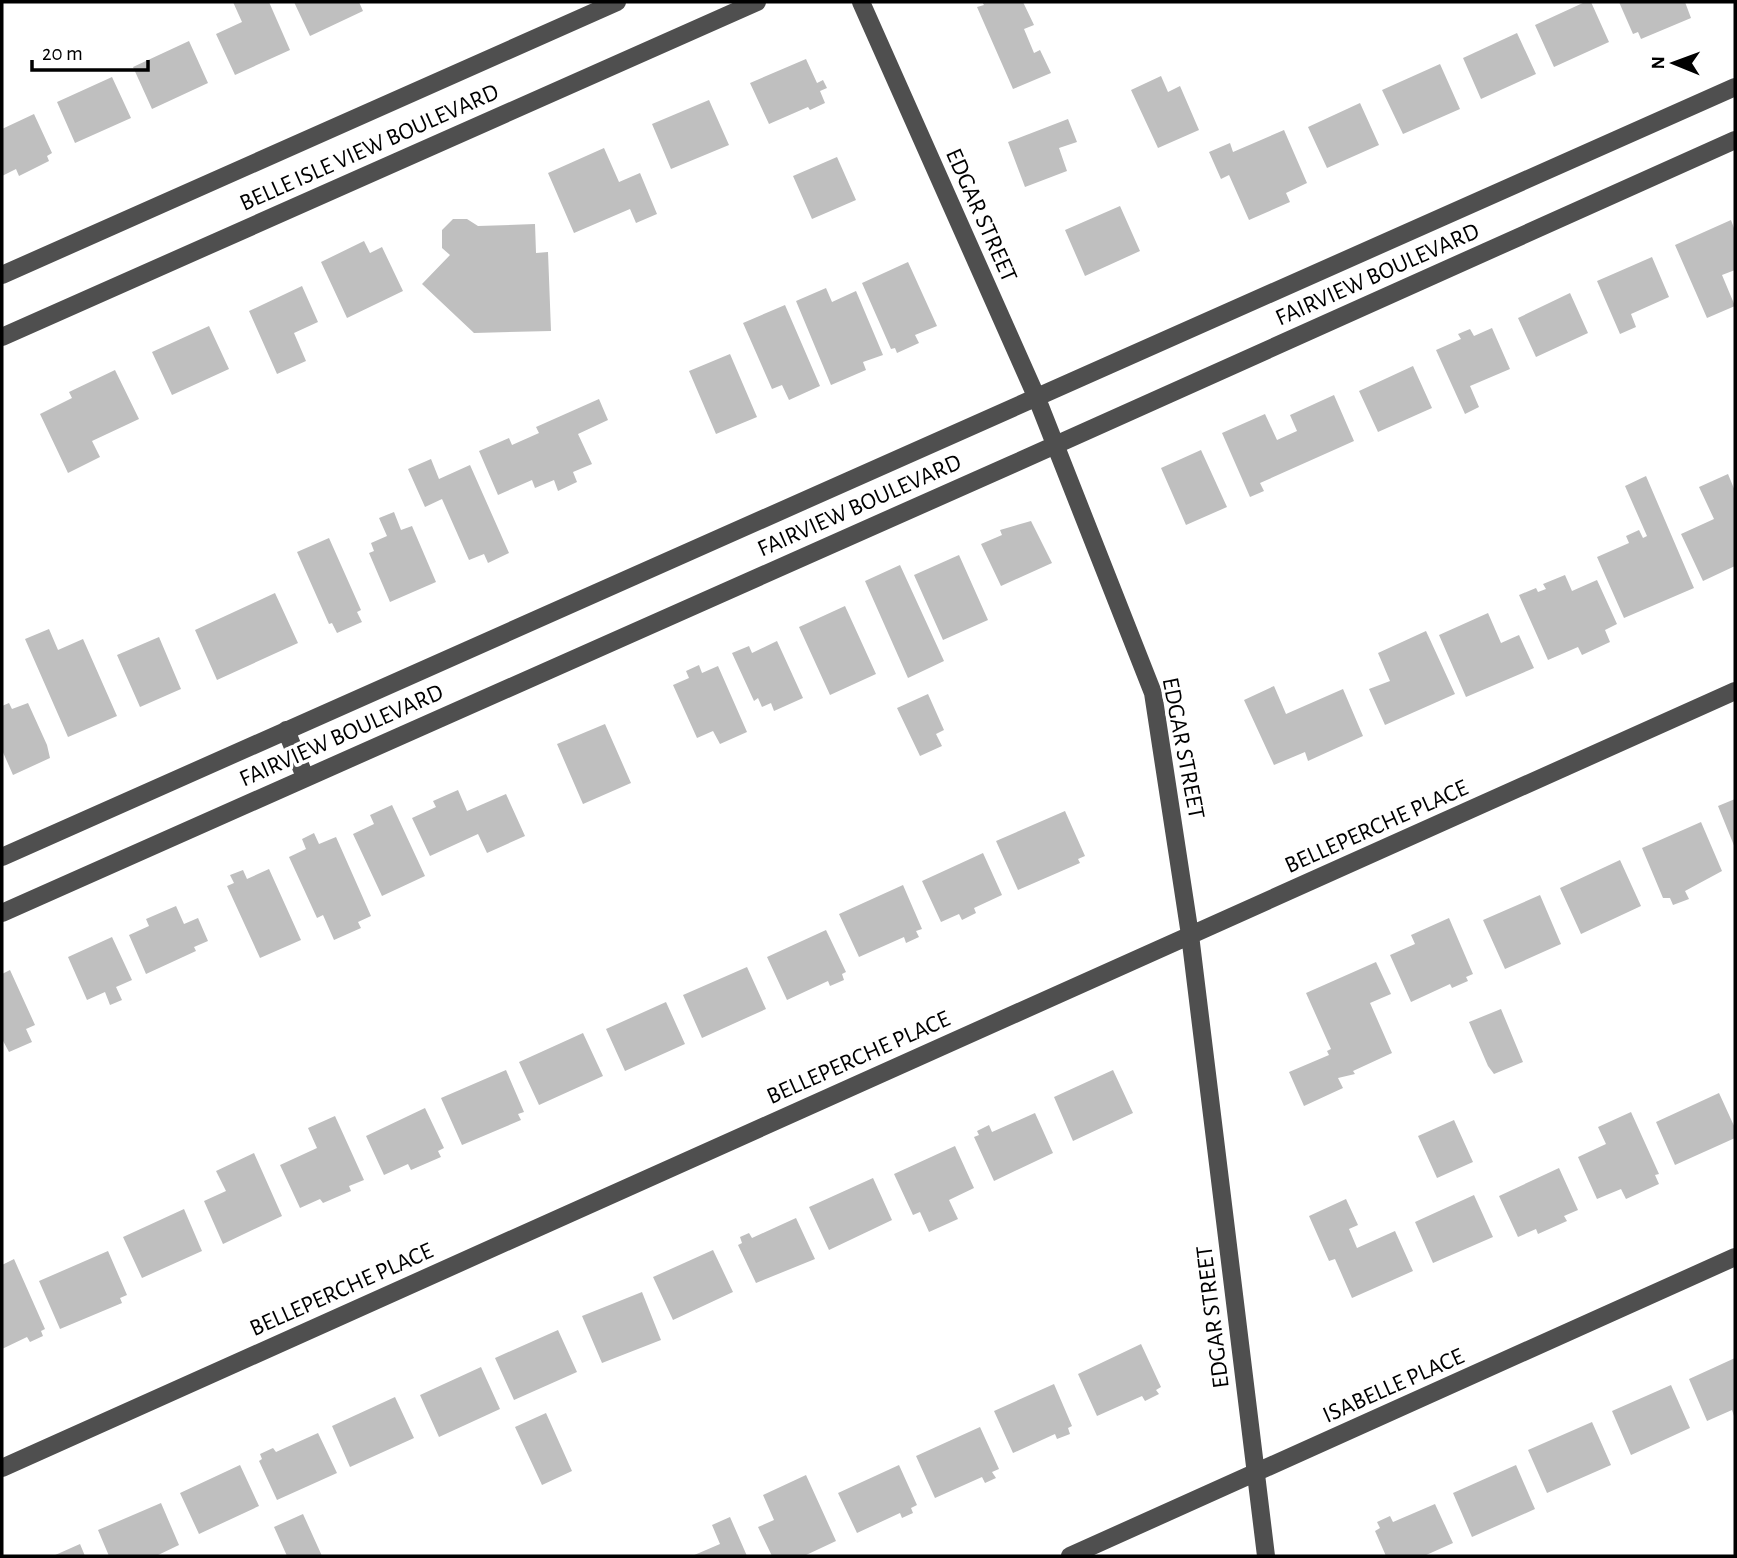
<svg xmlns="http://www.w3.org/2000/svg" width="1737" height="1558" viewBox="0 0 1737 1558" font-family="'Alegreya Sans',sans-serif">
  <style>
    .building { fill: #bfbfbf }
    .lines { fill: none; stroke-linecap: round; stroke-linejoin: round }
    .minor { stroke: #4f4f4f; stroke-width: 18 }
    .labels { text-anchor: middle; stroke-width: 7; stroke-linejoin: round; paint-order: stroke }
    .street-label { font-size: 24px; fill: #000; stroke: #fff }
  </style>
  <rect width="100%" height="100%" fill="#fff"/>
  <!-- building -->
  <path class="building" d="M233,2H269L290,50L235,75L216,34L242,22Z
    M294,2H359L363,11L310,36Z
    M982,2H1023L1034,25L1024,29L1034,53L1040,50L1051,73L1013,89L977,7L984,5Z
    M1585,2H1591L1609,42L1554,67L1535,25Z
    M1619,2H1685L1691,18L1641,39L1638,32L1633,34Z
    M1517,33L1536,74L1481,99L1463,58Z
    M189,41L208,83L152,109L133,67Z
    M806,59L817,83L823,80L827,88L820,91L825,103L810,110L808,107L769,124L750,83Z
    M1440,64L1460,109L1403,134L1382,90Z
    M1161,76L1168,92L1180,86L1199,130L1158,148L1131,90Z
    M112,77L131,118L75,143L57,102Z
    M709,100L729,145L671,169L652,124Z
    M1360,103L1379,145L1327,168L1308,127Z
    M34,114L52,153L47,156L49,161L19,176L16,169L2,176V129Z
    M1068,119L1077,142L1059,148L1067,171L1025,187L1008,142Z
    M1284,130L1307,183L1286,193L1290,202L1249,220L1229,175L1221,179L1209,152L1230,143L1233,152Z
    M604,148L619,182L640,173L657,214L636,223L630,209L574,233L548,173Z
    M837,157L856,200L812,219L793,176Z
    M1120,206L1140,251L1085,276L1065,230Z
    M453,219H467L478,226L535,224L536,253L548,252L551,331L474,333L422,284L450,255L442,248V230Z
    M1731,220L1735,231V270L1722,275L1735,306L1707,318L1675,245Z
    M364,241L370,253L382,247L403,291L347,318L321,262Z
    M1652,257L1669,297L1631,314L1636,327L1620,334L1597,281Z
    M908,262L937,326L915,335L919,343L897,353L895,348L891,349L862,283Z
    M302,286L318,322L294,333L306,361L277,374L249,311Z
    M826,288L832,302L856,291L883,355L863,362L866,370L831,385L796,301Z
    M1570,293L1588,333L1536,357L1518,318Z
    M785,305L820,386L789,400L782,385L772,389L743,323Z
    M209,326L229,369L172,395L152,352Z
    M1492,328L1510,369L1470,386L1479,407L1465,414L1436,350L1461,339L1458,334L1470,329L1474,336Z
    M730,354L757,417L716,434L689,371Z
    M1413,366L1432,408L1378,432L1359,391Z
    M115,370L139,419L92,441L100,457L68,473L40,414L72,398L69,392Z
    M1334,395L1354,441L1260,483L1264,491L1250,497L1222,433L1265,414L1277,440L1297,431L1290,415Z
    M599,399L608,420L578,434L592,464L573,472L577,482L558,491L554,480L535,488L532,480L498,495L479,451L509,438L512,445L539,433L536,427Z
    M1201,450L1227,507L1186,525L1161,468Z
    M431,459L439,479L470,465L509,553L488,563L484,554L469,560L442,499L425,507L408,469Z
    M1728,474L1735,491V566L1703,581L1681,534L1714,519L1699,487Z
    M1646,476L1694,588L1624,618L1597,557L1629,543L1626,536L1639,530L1643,538L1647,536L1625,486Z
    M394,512L401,530L412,526L436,582L390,602L369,553L374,551L371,543L387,536L379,518Z
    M1031,521L1052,563L1001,586L981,544L1002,535L1000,530Z
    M329,538L361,610L357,612L362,622L337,633L332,623L329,624L297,552Z
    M959,555L988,620L943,640L914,575Z
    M900,565L944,661L908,678L865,581Z
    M1565,575L1572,591L1597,580L1617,624L1605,630L1610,642L1582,655L1578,647L1548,660L1519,595L1536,588L1538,592L1546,589L1543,584Z
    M275,593L298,643L217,680L195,630Z
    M845,606L876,674L830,695L799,627Z
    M1488,613L1501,643L1519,635L1534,668L1466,697L1439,635Z
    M49,629L58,650L83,639L117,716L68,737L25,639Z
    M1426,631L1455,694L1385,725L1369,689L1390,681L1378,653Z
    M159,637L181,689L140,707L117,655Z
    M777,641L803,698L774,711L771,703L762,707L758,698L754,701L732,653L749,646L752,653Z
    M699,665L702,673L718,666L747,732L720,744L713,731L697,738L673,685L689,678L686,671Z
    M1274,686L1286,714L1343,689L1363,736L1308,761L1305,752L1274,765L1244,700Z
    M928,694L944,730L936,734L942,746L920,756L897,708Z
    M9,703L12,709L28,703L47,745L50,758L13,775L2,750V706Z
    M605,724L631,783L583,804L557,744Z
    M458,790L467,811L506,794L525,836L487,853L478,834L430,856L412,818L436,807L433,801Z
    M1735,799V848L1718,806Z
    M392,805L425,876L382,896L353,834L374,824L370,815Z
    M1065,811L1085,856L1078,859L1080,863L1018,890L996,841Z
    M1701,822L1722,871L1685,891L1689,899L1673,905L1670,898H1663L1642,848Z
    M314,833L319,844L336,837L371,916L358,922L361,928L334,940L323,915L317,918L289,857L306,849L302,839Z
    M983,853L1002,895L974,908L976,913L962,920L959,914L941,922L922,881Z
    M1620,860L1641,906L1581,934L1560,888Z
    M269,869L301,940L260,958L227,886L234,883L230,875L243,870L247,879Z
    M903,885L922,929L916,931L919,937L906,943L904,937L859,957L839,914Z
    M1540,895L1561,944L1505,969L1483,920Z
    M176,906L184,924L198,918L208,941L194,947L196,951L146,974L129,935L149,926L146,919Z
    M1449,918L1473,974L1466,977L1468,981L1452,988L1450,984L1411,1002L1390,955L1415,944L1411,935Z
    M826,930L846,972L842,974L844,980L830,986L828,981L787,1000L767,957Z
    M112,937L132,980L116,987L122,1000L110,1005L105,992L87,1000L68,957Z
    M1376,962L1391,994L1370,1003L1392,1053L1353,1071L1355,1074L1338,1078L1343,1088L1304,1106L1289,1072L1329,1055L1327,1051L1331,1049L1306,993Z
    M747,967L766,1009L702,1038L683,995Z
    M10,970L35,1025L26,1029L32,1042L9,1052L2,1039V974Z
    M666,1002L685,1044L625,1071L606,1029Z
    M1501,1009L1523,1062L1494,1074L1488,1066L1469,1022Z
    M583,1033L603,1076L539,1105L519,1062Z
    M506,1070L524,1112L518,1114L521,1120L462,1145L441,1098Z
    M1113,1070L1133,1113L1073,1141L1054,1097Z
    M1719,1093L1735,1128V1138L1675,1165L1656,1122Z
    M425,1108L444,1148L438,1151L441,1157L411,1170L408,1164L384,1175L366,1136Z
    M1631,1112L1659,1174L1655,1175L1659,1184L1626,1199L1621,1189L1597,1199L1578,1157L1606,1144L1598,1127Z
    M1035,1113L1053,1153L994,1181L974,1137L979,1135L977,1131L989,1125L992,1132Z
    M335,1116L364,1180L349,1186L351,1191L323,1203L320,1199L300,1208L280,1165L317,1148L308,1128Z
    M1454,1120L1473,1162L1437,1178L1418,1136Z
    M955,1146L974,1188L949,1200L958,1219L929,1232L920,1212L913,1215L894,1174Z
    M254,1153L282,1216L223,1244L204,1201L226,1191L216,1171Z
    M1559,1168L1578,1210L1564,1216L1567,1221L1538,1234L1536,1229L1518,1237L1499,1196Z
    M873,1178L892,1220L829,1250L809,1207Z
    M1474,1195L1493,1237L1433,1263L1415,1222Z
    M1346,1199L1358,1225L1349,1229L1357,1248L1395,1231L1413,1271L1352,1298L1335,1259L1329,1261L1309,1216Z
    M184,1209L202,1251L142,1278L123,1237Z
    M796,1218L815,1259L756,1283L738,1245L742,1243L740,1237L749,1233L752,1238Z
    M713,1250L733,1292L673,1320L653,1277Z
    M108,1251L127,1295L120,1298L122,1303L60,1329L39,1281Z
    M14,1259L45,1329L41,1331L43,1336L30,1342L27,1337L2,1349V1265Z
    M642,1292L661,1340L602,1363L582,1316Z
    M558,1330L577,1372L514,1400L495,1358Z
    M1141,1344L1161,1387L1156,1390L1159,1394L1145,1401L1142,1396L1097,1416L1078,1374Z
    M1735,1358V1419L1732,1410L1707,1421L1689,1379Z
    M481,1367L500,1409L439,1437L420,1395Z
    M1054,1384L1072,1426L1068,1428L1070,1434L1057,1439L1055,1434L1013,1453L994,1411Z
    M1671,1385L1690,1428L1631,1455L1612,1411Z
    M395,1397L414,1438L350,1467L332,1426Z
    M546,1413L572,1471L542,1485L515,1427Z
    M1592,1422L1611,1465L1547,1493L1528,1450Z
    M980,1427L999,1469L992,1472L996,1478L985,1483L982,1477L935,1498L916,1456Z
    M318,1433L337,1473L277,1500L259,1461L262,1459L260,1454L273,1448L276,1452Z
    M240,1465L259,1506L199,1534L180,1493Z
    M899,1465L917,1505L911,1508L913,1513L902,1518L900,1513L857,1533L838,1493Z
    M1516,1465L1535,1509L1472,1537L1453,1493Z
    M806,1475L836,1541L804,1556H772L758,1527L774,1520L763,1495Z
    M161,1503L179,1545L156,1556H109L98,1530Z
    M1435,1504L1453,1543L1424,1556H1386L1375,1531L1380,1528L1377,1522L1390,1516L1393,1522Z
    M303,1514L322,1556H287L274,1527Z
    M730,1517L747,1556H692L720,1544L712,1525Z
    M80,1544L85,1556H53Z"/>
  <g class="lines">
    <!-- minor -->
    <path class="minor" d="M861,2L1036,396L1153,693L1190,935L1266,1556
      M2,275L617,2
      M2,337L757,2
      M286,730L305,777
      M2,857L1735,87
      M2,913L1013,464L1735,140
      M2,1468L1735,691
      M1070,1556L1735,1257"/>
  </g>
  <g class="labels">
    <!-- street labels -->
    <g class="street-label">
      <text transform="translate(369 147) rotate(-24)" y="8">BELLE ISLE VIEW BOULEVARD</text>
      <text transform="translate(982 215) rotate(66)" y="8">EDGAR STREET</text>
      <text transform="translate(1377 274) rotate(-24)" y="8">FAIRVIEW BOULEVARD</text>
      <text transform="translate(859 505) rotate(-24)" y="8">FAIRVIEW BOULEVARD</text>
      <text transform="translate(341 735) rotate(-24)" y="8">FAIRVIEW BOULEVARD</text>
      <text transform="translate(1184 748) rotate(79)" y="8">EDGAR STREET</text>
      <text transform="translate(1376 826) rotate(-24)" y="8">BELLEPERCHE PLACE</text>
      <text transform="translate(858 1057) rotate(-24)" y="8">BELLEPERCHE PLACE</text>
      <text transform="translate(341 1289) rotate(-24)" y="8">BELLEPERCHE PLACE</text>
      <text transform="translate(1212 1317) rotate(-97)" y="8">EDGAR STREET</text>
      <text transform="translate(1393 1385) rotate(-24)" y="8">ISABELLE PLACE</text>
    </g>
  </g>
  <!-- border -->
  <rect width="1737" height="1558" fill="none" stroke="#000000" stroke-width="7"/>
  <!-- north arrow -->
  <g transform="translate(1674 63) rotate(271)" stroke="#ffffff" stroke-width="5" paint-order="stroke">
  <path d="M0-5L12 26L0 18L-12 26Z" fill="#000000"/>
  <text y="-10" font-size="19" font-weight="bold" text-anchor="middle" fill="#000000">N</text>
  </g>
  <!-- scale -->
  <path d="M32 60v10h116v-10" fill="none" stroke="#000000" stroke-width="3.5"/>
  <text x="42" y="60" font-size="21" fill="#000000" stroke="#ffffff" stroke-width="5" paint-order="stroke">20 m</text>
</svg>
